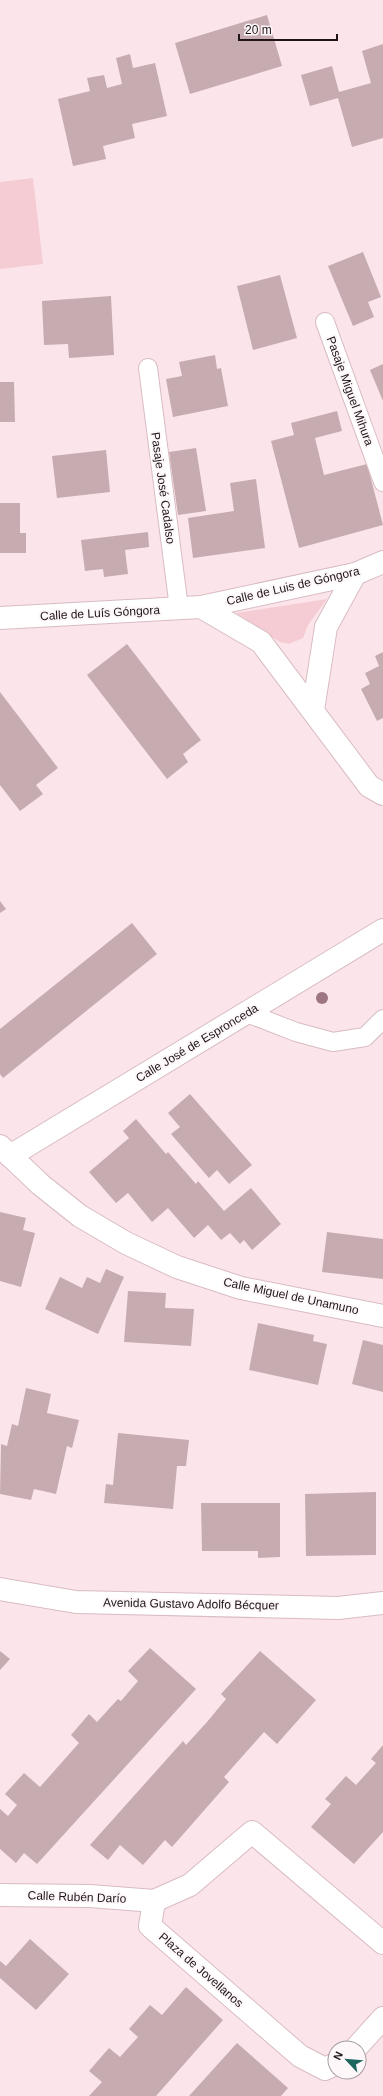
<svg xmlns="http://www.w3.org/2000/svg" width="383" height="2096" font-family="Arial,sans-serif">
<rect width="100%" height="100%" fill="#fce5ea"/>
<g fill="#f5cbd4">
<polygon points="33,178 43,264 0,269 0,182"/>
<polygon points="327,599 308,625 303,638 289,644 280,642 236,613"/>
</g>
<g fill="#c6abb1">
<polygon points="267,15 282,66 190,94 175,43"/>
<polygon points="383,44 383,138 352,147 338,98 310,106 301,75 332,66 339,92 371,83 362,51"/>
<polygon points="130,54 133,68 155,63 167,116 132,124 135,138 103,146 106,159 73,166 58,99 90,91 87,78 104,75 107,88 122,84 116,58"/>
<polygon points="363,252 381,297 368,302 374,317 353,326 328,266"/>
<polygon points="280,275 297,338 253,350 237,286"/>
<polygon points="111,296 114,355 69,358 68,344 44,345 42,301"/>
<polygon points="215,355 217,369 221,368 228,406 173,417 166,379 182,376 179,362"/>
<polygon points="383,364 383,401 370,370"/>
<polygon points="0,382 14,382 15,422 0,422"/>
<polygon points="337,411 342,431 315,438 324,475 367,464 383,525 299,548 271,441 294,435 291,423"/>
<polygon points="196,448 206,511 178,515 169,452"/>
<polygon points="106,450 110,492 57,498 52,456"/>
<polygon points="256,479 265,548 193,558 188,518 234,511 230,483"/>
<polygon points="0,503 20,503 20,533 26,533 26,553 0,553"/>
<polygon points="148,532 149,547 125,550 128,574 104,577 103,569 85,571 81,540"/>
<polygon points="127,644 201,740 183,754 188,762 167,779 87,675"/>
<polygon points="383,652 383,718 377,721 361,689 370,684 365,673 379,666 375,656"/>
<polygon points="0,692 58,768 36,785 43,794 20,811 0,785"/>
<polygon points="0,901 6,909 0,913"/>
<polygon points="132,923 157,954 3,1078 0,1074 0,1029"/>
<polygon points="190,1094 252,1165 229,1184 217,1170 209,1178 171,1134 180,1127 168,1113"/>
<polygon points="136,1119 166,1154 168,1152 196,1184 198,1181 224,1211 251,1188 281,1224 252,1250 244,1240 240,1244 230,1233 221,1240 208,1225 194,1238 168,1208 152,1222 128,1193 116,1203 89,1172 129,1138 123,1131"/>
<polygon points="0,1212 26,1218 23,1230 35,1233 21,1287 0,1281"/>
<polygon points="327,1232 383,1239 383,1279 322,1272"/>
<polygon points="106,1269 124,1277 98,1334 45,1309 60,1277 82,1288 87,1277 100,1283"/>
<polygon points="128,1291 166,1293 165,1308 194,1309 191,1346 124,1342"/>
<polygon points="258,1323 314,1335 313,1341 327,1344 318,1385 249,1370"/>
<polygon points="363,1340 383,1345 383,1392 352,1384"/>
<polygon points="26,1388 51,1394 47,1413 79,1420 72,1448 67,1446 56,1494 34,1489 31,1500 0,1494 1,1444 7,1446 12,1424 18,1426"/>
<polygon points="118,1433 189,1440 186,1466 177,1466 173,1509 104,1503 106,1484 113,1485"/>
<polygon points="376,1492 376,1555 306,1556 305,1494"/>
<polygon points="201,1503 280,1503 280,1557 258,1558 258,1551 202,1551"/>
<polygon points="150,1648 196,1689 37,1864 24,1853 16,1863 0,1849 0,1809 8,1816 17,1805 5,1794 24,1773 40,1787 79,1743 71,1735 89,1714 97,1722 118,1699 121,1701 138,1681 128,1671"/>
<polygon points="0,1651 10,1659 0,1670"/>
<polygon points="260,1651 316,1700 277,1744 264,1732 224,1777 229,1782 172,1847 165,1840 143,1865 120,1845 108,1860 90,1845 183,1741 186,1745 207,1722 226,1699 221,1694"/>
<polygon points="383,1745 383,1832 354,1864 311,1827 331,1804 325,1799 346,1776 356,1785 376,1763 371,1759"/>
<polygon points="30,1939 69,1974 36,2010 0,1978 0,1961 6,1966"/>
<polygon points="186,1987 223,2020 178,2071 156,2096 89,2096 102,2082 89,2071 109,2048 120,2057 138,2037 129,2029 150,2005 162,2015"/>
<polygon points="237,2043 288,2088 281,2096 189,2096"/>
</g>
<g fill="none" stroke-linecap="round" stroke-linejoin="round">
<g stroke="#d8bcc2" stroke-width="20">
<g id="service">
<polyline points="325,322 383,482"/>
<polyline points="148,368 179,608"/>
<polyline points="247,1013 296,1032 333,1042 365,1037 383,1019"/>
</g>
</g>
<g stroke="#d8bcc2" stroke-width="24">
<g id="minor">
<polyline points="201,607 261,642 369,786 383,794"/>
<polyline points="0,618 201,607 355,574 383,562"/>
<polyline points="313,710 326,627 355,574"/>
<polyline points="0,1146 41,1185 80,1216 126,1243 177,1267 241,1288 383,1316"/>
<polyline points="10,1156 383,930"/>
<polyline points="0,1589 76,1602 338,1608 383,1603"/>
<polyline points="0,1895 90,1896 154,1901 190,1885 252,1832 383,1943"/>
<polyline points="154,1901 150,1926 300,2056 325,2069 335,2064"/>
<polyline points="356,2048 383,2018"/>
</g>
</g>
<use href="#service" stroke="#fff" stroke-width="18"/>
<use href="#minor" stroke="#fff" stroke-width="22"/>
</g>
<circle fill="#9e7582" cx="322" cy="998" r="6"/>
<g text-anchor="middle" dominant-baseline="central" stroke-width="4" stroke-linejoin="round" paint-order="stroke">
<g font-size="12" fill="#1f1518" stroke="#fdf7f9">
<text transform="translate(350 391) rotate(70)">Pasaje Miguel Mihura</text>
<text transform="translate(163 488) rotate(82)">Pasaje José Cadalso</text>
<text transform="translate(293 586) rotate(-13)">Calle de Luis de Góngora</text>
<text transform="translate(100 613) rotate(-3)">Calle de Luís Góngora</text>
<text transform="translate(197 1043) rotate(-31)">Calle José de Espronceda</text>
<text transform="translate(291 1296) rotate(12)">Calle Miguel de Unamuno</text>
<text transform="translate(191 1604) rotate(1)">Avenida Gustavo Adolfo Bécquer</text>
<text transform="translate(77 1897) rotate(2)">Calle Rubén Darío</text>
<text transform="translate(201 1970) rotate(41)">Plaza de Jovellanos</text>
</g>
</g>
<g transform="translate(347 2060) rotate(296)"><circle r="19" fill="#fdf7f9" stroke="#a49d9f"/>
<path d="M0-3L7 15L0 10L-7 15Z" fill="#1c655c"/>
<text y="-6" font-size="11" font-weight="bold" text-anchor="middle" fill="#1f1518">N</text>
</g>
<path d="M239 34v6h98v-6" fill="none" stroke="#1f1518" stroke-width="2"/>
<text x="245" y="34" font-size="12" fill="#1f1518" stroke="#fdf7f9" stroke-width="3" paint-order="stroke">20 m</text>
</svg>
